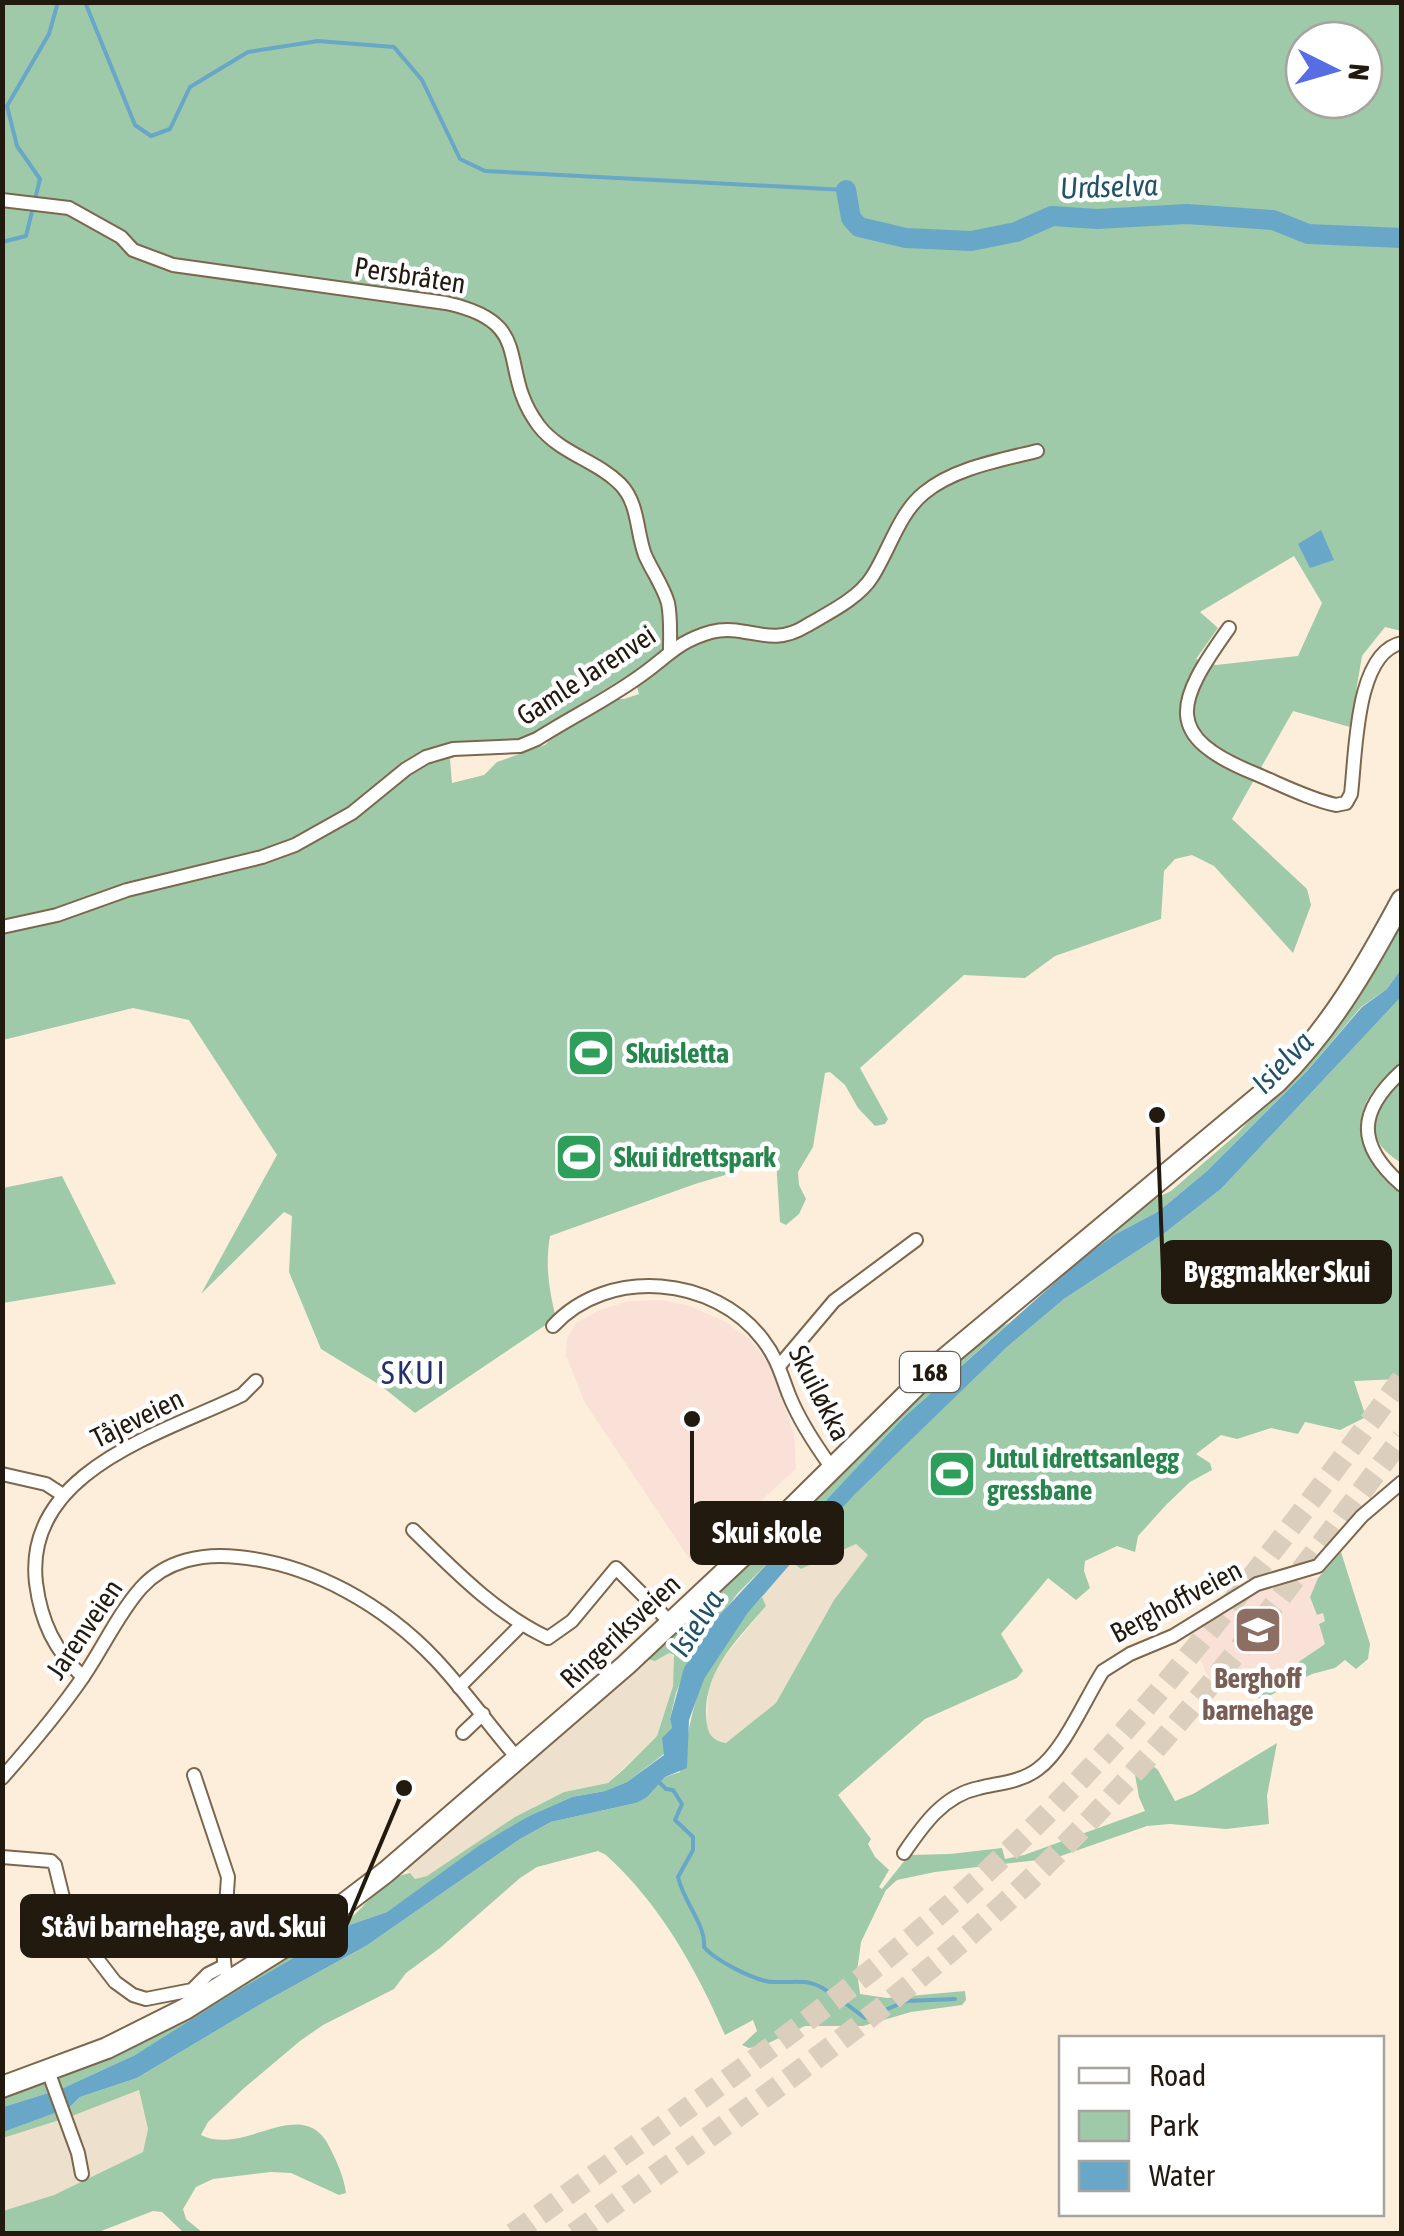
<svg xmlns="http://www.w3.org/2000/svg" width="1404" height="2236" font-family="'Asap Condensed',sans-serif">
<rect width="100%" height="100%" fill="#fdeedc"/>
<g fill="#ede1cd">
<polygon points="856,1544 868,1555 867,1559 834,1600 776,1703 726,1743 712,1738 707,1727 708,1689 715,1671 729,1651 766,1606 762,1597 792,1562 801,1569"/>
<polygon points="669,1653 675,1658 673,1686 657,1736 608,1783 564,1792 534,1807 427,1876 415,1879 404,1867 644,1658"/>
<polygon points="139,2090 148,2129 143,2152 54,2195 3,2211 2,2138 72,2116"/>
</g>
<g fill="#f9e1d8">
<polygon points="660,1300 691,1306 727,1323 751,1340 772,1369 794,1434 796,1469 692,1563 585,1403 566,1356 567,1338 576,1323 600,1310 629,1301"/>
<polygon points="1301,1577 1318,1578 1310,1597 1325,1617 1326,1621 1319,1624 1325,1644 1272,1680 1232,1687 1209,1679 1189,1635 1248,1595"/>
</g>
<g fill="#9ecaa9" fill-rule="evenodd">
<path d="M3,3H1401V631L1385,627L1362,656L1350,727L1293,711L1232,819L1307,889L1311,905L1293,953L1214,866L1192,855L1175,859L1164,871L1161,919L1055,956L1025,978L964,975L860,1068L888,1119L885,1124L875,1126L858,1108L845,1085L830,1072L825,1073L813,1147L798,1172L799,1185L806,1199L799,1214L786,1225L780,1222L776,1160L695,1184L550,1236C545,1266 549,1289 556,1318L415,1413L380,1385L321,1349L289,1272L292,1216L284,1212L201,1294L277,1155L189,1020L133,1008L3,1040ZM1304,40H1364V100H1304ZM1294,556L1322,603L1298,656L1216,665L1196,659L1218,628L1200,612ZM633,672L639,694L624,699L607,698L563,726L545,745L497,762L484,775L452,783L450,759L484,743L513,742L535,733Z"/>
<polygon points="1401,917 1401,969 1387,989 1361,1007 1307,1071 1207,1171 1159,1211 1114,1235 1078,1262 1138,1207 1171,1191 1237,1134 1261,1107"/>
<path d="M1401,997V1062C1370,1090 1348,1113 1372,1155C1380,1169 1389,1182 1401,1192V1379L1354,1381L1366,1417L1340,1430L1305,1422L1298,1434L1271,1428L1237,1439L1221,1435L1196,1454L1210,1463L1212,1470L1190,1482L1166,1505L1138,1536L1135,1552L1117,1546L1085,1561L1084,1571L1090,1588L1076,1600L1048,1578L1001,1634L1023,1671L1017,1678L925,1719L838,1795L871,1839L868,1844L875,1857L889,1870L879,1887L882,1889L909,1855L950,1854L1002,1848L1005,1859L1024,1855L1145,1811L1139,1797L1134,1769L1148,1762L1158,1770L1175,1801L1193,1794L1277,1743L1267,1796L1269,1824L1226,1829L1170,1824L1147,1826L1055,1858L935,1872L897,1880L886,1890L861,1942L857,1972L860,1994L887,1998L965,1991L966,2000L962,2005L911,2012L863,2026H805L762,2046L749,2048L742,2045L757,2031L753,2020L725,2035C696,1969 661,1905 606,1855L598,1851L537,1867L520,1878L440,1948L406,1973L394,1989L323,2025L300,2041L243,2089L208,2122L201,2135C245,2157 303,2092 330,2148C337,2162 344,2177 346,2193L339,2195L291,2173L271,2172L213,2179L196,2187L183,2209L186,2219L203,2233H184L162,2212L153,2211L96,2233H3V2211L54,2195L143,2152L148,2129L139,2090L72,2116L3,2138L2,2132L69,2108L80,2097L137,2078L266,2001L366,1946L520,1839L551,1822L636,1803L665,1777L680,1772C687,1741 691,1710 703,1680C715,1650 740,1621 762,1597L766,1606C739,1638 705,1669 706,1714C707,1731 709,1740 726,1743L776,1703L834,1600L868,1555L856,1544L801,1569L792,1562L854,1494L1007,1347L1064,1299L1166,1232L1221,1189Z"/>
<path d="M1401,1079V1163C1357,1134 1373,1112 1401,1079Z"/>
<polygon points="62,1176 116,1284 3,1303 3,1188"/>
<polygon points="1009,1323 903,1418 777,1555 775,1550 780,1537 836,1481 892,1416 993,1330"/>
<polygon points="1341,1552 1370,1644 1368,1659 1356,1669 1345,1660 1335,1668 1312,1674 1263,1699 1248,1695 1243,1687 1272,1680 1325,1644 1319,1624 1325,1621 1323,1613 1317,1615 1310,1597 1318,1578"/>
<path d="M760,1553L772,1559L738,1593L692,1652L676,1693L670,1719L672,1728L664,1754L627,1782L605,1791L572,1797L529,1816L387,1912L352,1924L135,2055L61,2089L3,2107V2093L64,2075L294,1950C315,1942 335,1932 352,1917C369,1902 385,1877 410,1873L415,1879L427,1876L515,1817L564,1792L608,1783L624,1769L657,1736L673,1686L674,1655L669,1653L655,1661L644,1658Z"/>
</g>
<g fill="#69a7c8">
<polygon points="1321,530 1334,560 1310,568 1298,544"/>
<polygon points="1401,969 1401,997 1221,1189 1166,1232 1064,1299 1007,1347 855,1494 792,1562 747,1614 704,1679 689,1720 687,1768 665,1777 647,1797 636,1803 551,1822 520,1839 366,1946 266,2001 137,2078 80,2097 69,2108 3,2132 3,2107 61,2089 135,2055 237,1991 352,1924 387,1912 480,1845 529,1816 572,1797 605,1791 627,1782 664,1755 662,1738 672,1728 670,1719 684,1668 714,1621 903,1418 1078,1262 1114,1235 1159,1211 1207,1171 1307,1071 1362,1007 1387,989"/>
</g>
<g fill="none" stroke-linecap="round" stroke-linejoin="round">
<g stroke="#69a7c8" stroke-width="4">
<polyline points="85,2 135,125 151,136 170,129 190,87 248,52 318,41 394,47 422,80 460,159 485,171 846,190"/>
<polyline points="2,242 26,236 40,179 17,146 7,106 49,34 58,2"/>
<path d="M659,1782L666,1789L673,1790L682,1804L675,1820L693,1837V1850L678,1877C684,1903 706,1925 704,1947C715,1960 756,1982 774,1982C802,1983 809,1977 833,1995"/>
<polyline points="845,2003 865,2018 907,2001 955,1999"/>
</g>
<polyline stroke="#69a7c8" stroke-width="20" points="846,190 851,218 859,227 906,238 971,241 1016,232 1052,216 1097,219 1187,214 1273,220 1308,234 1402,238"/>
<g stroke="#dccebd" stroke-width="22" stroke-dasharray="22 11" stroke-linecap="butt">
<path d="M513,2234C682,2110 859,1994 1010,1850C1159,1708 1279,1543 1402,1379"/>
<path d="M574,2234C731,2120 893,2011 1033,1877C1172,1744 1286,1591 1402,1438"/>
</g>
<g stroke="#7c674d" stroke-width="16">
<g id="street">
<path d="M2,200L69,208L121,237L133,250L173,265L446,303C539,323 495,368 539,426C561,454 596,460 620,484C639,503 636,531 645,555C652,571 663,586 668,603C671,618 670,634 670,649"/>
<path d="M1229,628C1176,702 1161,736 1256,774C1282,785 1309,799 1336,805L1346,803L1351,794C1356,754 1355,652 1402,643"/>
<path d="M2,927L57,915L127,890L262,857L295,845L352,813L406,769L426,757L453,749L520,746L537,739C573,716 613,697 647,671C671,653 680,641 711,632C747,623 769,649 806,626C828,613 858,599 872,577C889,551 899,513 924,493C954,468 1001,460 1037,451"/>
<path d="M1402,1071C1358,1111 1355,1144 1402,1185"/>
<path d="M553,1326C608,1266 715,1276 763,1340C777,1358 781,1374 789,1395C799,1420 816,1446 832,1468"/>
<polyline points="780,1365 834,1301 916,1240"/>
<polyline points="2,1474 46,1484 63,1495"/>
<path d="M413,1530C455,1571 494,1612 548,1638L572,1621L616,1568L671,1623"/>
<path d="M83,1677C55,1651 41,1622 36,1583C23,1471 163,1433 242,1395L256,1381"/>
<polyline points="459,1687 521,1625"/>
<polyline points="463,1733 483,1714"/>
<polyline points="194,1775 228,1877 223,1951 225,1970"/>
<path d="M2,1778C31,1745 59,1712 83,1677C103,1648 118,1614 141,1588C166,1560 203,1553 238,1557C313,1564 385,1606 436,1660C466,1692 490,1727 519,1760"/>
<path d="M904,1853C923,1825 944,1795 979,1788C999,1783 1021,1782 1038,1769C1064,1750 1085,1699 1103,1671L1130,1654L1173,1636L1257,1584L1318,1566L1362,1516L1402,1482"/>
<polyline points="2,1857 51,1861 55,1865 69,1922 115,1982 133,1995 146,1999 192,1990 208,1974 224,1966"/>
<polyline points="48,2071 78,2153 82,2174"/>
</g>
</g>
<g stroke="#7c674d" stroke-width="24">
<path id="primary" d="M2,2087L107,2048L185,2009L306,1933L386,1872L626,1665L773,1527L935,1367L1277,1082C1331,1028 1366,967 1402,900"/>
</g>
<use href="#street" stroke="#fff" stroke-width="12"/>
<use href="#primary" stroke="#fff" stroke-width="20"/>
</g>
<defs>
<g id="stadium-square" transform="scale(2.5)"><rect x="-9" y="-9" width="18" height="18" rx="4" fill="#2e9e5b" stroke="#fff"/><path d="M0-5a6.5 5 0 1 0 0 10a6.5 5 0 1 0 0-10ZM-3.5-1.8h7v3.6h-7Z" fill="#fff"/></g>
<g id="school-square" transform="scale(2.5)"><rect x="-9" y="-9" width="18" height="18" rx="4" fill="#8d6e63" stroke="#fff"/><path d="M0-5L7-2L0 1L-7-2ZM-4 1L0 2.5L4 1V4Q0 6-4 4Z" fill="#fff"/></g>
</defs>
<g fill-rule="evenodd">
<use href="#stadium-square" x="591" y="1053"/>
<use href="#stadium-square" x="579" y="1157"/>
<use href="#stadium-square" x="952" y="1474"/>
<use href="#school-square" x="1258" y="1630"/>
</g>
<g text-anchor="middle" dominant-baseline="central" stroke-width="9" stroke-linejoin="round" paint-order="stroke">
<rect fill="#fff" stroke="#645e57" stroke-width="2.5" x="900" y="1352" width="60" height="40" rx="8"/>
<g font-size="25" font-weight="bold" fill="#22190f">
<text x="930" y="1372">168</text>
</g>
<g font-size="28" fill="#22190f" stroke="#fff">
<text transform="translate(410 275) rotate(9)">Persbråten</text>
<text transform="translate(586 675) rotate(-33)">Gamle Jarenvei</text>
<text transform="translate(820 1393) rotate(63)">Skuiløkka</text>
<text transform="translate(137 1418) rotate(-26)">Tåjeveien</text>
<text transform="translate(1176 1601) rotate(-28)">Berghoffveien</text>
<text transform="translate(84 1629) rotate(-56)">Jarenveien</text>
<text transform="translate(620 1631) rotate(-43)">Ringeriksveien</text>
</g>
<g font-size="28" font-weight="bold" fill="#27864d" stroke="#fff" text-anchor="start">
<text x="626" y="1053">Skuisletta</text>
<text x="614" y="1157">Skui idrettspark</text>
<text x="987" y="1458">Jutul idrettsanlegg<tspan x="987" dy="32">gressbane</tspan></text>
</g>
<g font-size="28" font-weight="bold" fill="#785e54" stroke="#fff">
<text x="1258" y="1678">Berghoff<tspan x="1258" dy="32">barnehage</tspan></text>
</g>
<g font-size="30" font-style="italic" fill="#21526a" stroke="#fff">
<text transform="translate(1109 186) rotate(-2)">Urdselva</text>
<text transform="translate(1282 1062) rotate(-46)">Isielva</text>
<text transform="translate(696 1623) rotate(-57)">Isielva</text>
</g>
<g font-size="32" letter-spacing="2.5" fill="#25316a" stroke="#fff">
<text x="414" y="1372">SKUI</text>
</g>
</g>
<path fill="none" stroke="#22190f" stroke-width="4" d="M1157 1115L1163 1272M692 1419L692 1533M404 1788L346 1926"/>
<g fill="#22190f" stroke="#fff" stroke-width="4">
<circle cx="1157" cy="1115" r="10"/>
<circle cx="692" cy="1419" r="10"/>
<circle cx="404" cy="1788" r="10"/>
</g>
<g fill="#22190f" stroke="#22190f" stroke-width="4">
<rect x="1163" y="1242" width="227" height="60" rx="10"/>
<rect x="692" y="1503" width="150" height="60" rx="10"/>
<rect x="22" y="1896" width="324" height="60" rx="10"/>
</g>
<g font-size="30" text-anchor="middle" font-weight="bold" fill="#fff">
<text x="1277" y="1282">Byggmakker Skui</text>
<text x="767" y="1543">Skui skole</text>
<text x="184" y="1937">Ståvi barnehage, avd. Skui</text>
</g>
<rect width="1404" height="2236" fill="none" stroke="#22190f" stroke-width="10"/>
<rect x="1059" y="2036" width="325" height="180" fill="#ffffff" stroke="#a7a39f" stroke-width="2.5"/>
<rect x="1079" y="2068" width="50" height="15" fill="#ffffff" stroke="#a7a39f" stroke-width="2.5"/>
<text x="1149" y="2086" font-size="30" fill="#22190f">Road</text>
<rect x="1079" y="2111" width="50" height="30" fill="#9ecaa9" stroke="#a7a39f" stroke-width="2.5"/>
<text x="1149" y="2136" font-size="30" fill="#22190f">Park</text>
<rect x="1079" y="2161" width="50" height="30" fill="#69a7c8" stroke="#a7a39f" stroke-width="2.5"/>
<text x="1149" y="2186" font-size="30" fill="#22190f">Water</text>
<g transform="translate(1334 70) rotate(95)"><circle r="48" fill="#ffffff" stroke="#a7a39f" stroke-width="2.5"/>
<path d="M0-8L18 38L0 25L-18 38Z" fill="#566de3"/>
<text y="-15" font-size="28" font-weight="bold" text-anchor="middle" fill="#22190f">N</text>
</g>
</svg>
